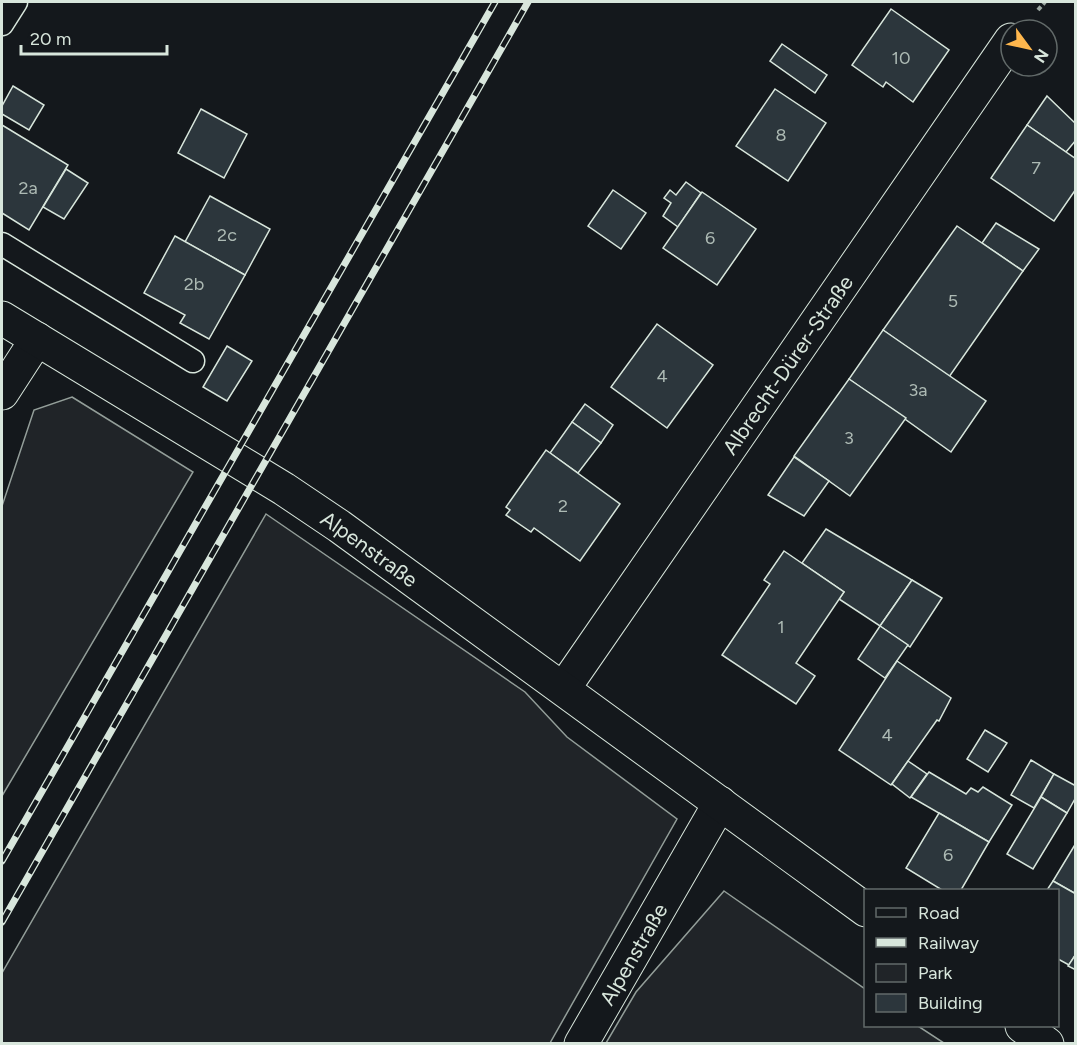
<svg xmlns="http://www.w3.org/2000/svg" width="1077" height="1045" font-family="Figtree,sans-serif">
<rect width="100%" height="100%" fill="#14181c"/>
<g fill="#202428" stroke="#939e99" stroke-width="1.5">
<polygon points="72,397 193,472 2,796 2,506 34,410"/>
<polygon points="266,514 525,692 567,737 677,819 550,1043 2,1043 2,973"/>
<polygon points="724,891 865,989 866,1026 918,1026 944,1043 606,1043 636,992"/>
</g>
<g fill="#2c363c" stroke="#d8e6dc" stroke-width="1.5">
<polygon points="891,9 949,50 913,102 886,82 883,87 852,65"/>
<polygon points="782,44 827,75 815,93 770,61"/>
<polygon points="13,86 44,105 29,130 2,114 2,106"/>
<polygon points="775,89 826,123 788,181 736,146"/>
<polygon points="1047,96 1076,124 1076,140 1066,152 1027,125"/>
<polygon points="201,109 247,134 224,178 178,153"/>
<polygon points="2,125 68,165 29,230 2,213"/>
<polygon points="1027,125 1076,159 1076,189 1054,221 991,178"/>
<polygon points="66,169 88,183 64,219 43,207"/>
<polygon points="686,182 701,193 678,227 663,216 671,203 664,198 670,190 676,195"/>
<polygon points="613,190 646,213 621,249 588,226"/>
<polygon points="702,192 756,229 717,285 663,248"/>
<polygon points="210,196 270,229 245,275 185,242"/>
<polygon points="996,223 1039,249 1023,271 982,243"/>
<polygon points="957,226 1023,271 949,377 883,330"/>
<polygon points="175,236 245,275 209,339 180,323 185,315 144,293"/>
<polygon points="657,324 713,365 667,428 611,387"/>
<polygon points="883,330 986,401 951,452 849,379"/>
<polygon points="227,346 252,361 227,401 203,387"/>
<polygon points="849,379 906,418 850,496 794,456"/>
<polygon points="585,404 613,425 601,443 572,422"/>
<polygon points="572,422 601,443 578,473 550,453"/>
<polygon points="546,450 620,504 580,561 534,528 531,532 506,515 510,510 506,507"/>
<polygon points="794,457 829,481 804,516 768,495"/>
<polygon points="826,529 912,580 880,626 839,599 844,592 802,563"/>
<polygon points="784,551 844,592 796,663 815,676 796,704 722,655 770,584 764,580"/>
<polygon points="912,580 942,598 910,647 880,626"/>
<polygon points="880,626 908,645 885,678 858,659"/>
<polygon points="897,661 951,698 939,721 937,720 891,785 839,750"/>
<polygon points="985,730 1007,743 988,772 967,759"/>
<polygon points="1031,760 1054,774 1034,808 1011,795"/>
<polygon points="908,761 927,774 910,798 892,784"/>
<polygon points="929,772 966,794 971,788 978,792 983,787 1012,805 989,842 911,797"/>
<polygon points="1054,774 1076,786 1076,797 1067,813 1041,797"/>
<polygon points="1041,797 1067,813 1033,869 1007,854"/>
<polygon points="939,813 989,842 961,890 942,890 906,868"/>
<polygon points="1076,843 1076,894 1053,881"/>
<polygon points="1053,881 1076,894 1076,954 1069,965 1058,959 1058,890 1047,890"/>
<polygon points="1076,954 1076,970 1068,966"/>
</g>
<g fill="none" stroke-linecap="round" stroke-linejoin="round">
<g stroke="#d8e6dc" stroke-width="25">
<g id="service">
<polyline points="2,24 16,2"/>
<polyline points="2,244 193,361"/>
</g>
</g>
<g stroke="#d8e6dc" stroke-width="35">
<g id="minor">
<polyline points="2,393 37,339"/>
<path id="s1" d="M564,688L1011,40"/>
<path id="s2" d="M581,1044L720,803"/>
</g>
</g>
<g stroke="#d8e6dc" stroke-width="35">
<g id="tertiary">
<path id="s3" d="M2,318L284,489L339,526L866,910"/>
<polyline points="1022,1026 1047,1044"/>
</g>
</g>
<polyline stroke="#9da8a2" stroke-width="4" stroke-dasharray="4.5 3" stroke-linecap="butt" points="1038,10 1045,2"/>
<use href="#service" stroke="#14181c" stroke-width="22"/>
<use href="#minor" stroke="#14181c" stroke-width="33"/>
<use href="#tertiary" stroke="#14181c" stroke-width="33"/>
<g stroke="#d8e6dc" stroke-width="7">
<g id="rail">
<polyline points="2,861 495,2"/>
<polyline points="2,922 528,2"/>
</g>
</g>
<use href="#rail" stroke="#14181c" stroke-width="4.5" stroke-dasharray="14" stroke-linecap="butt"/>
</g>
<g text-anchor="middle" dominant-baseline="central" stroke-width="4.5" stroke-linejoin="round" paint-order="stroke">
<g font-size="18" fill="#adbab4">
<text x="901" y="58">10</text>
<text x="781" y="135">8</text>
<text x="1036" y="168">7</text>
<text x="28" y="188">2a</text>
<text x="227" y="235">2c</text>
<text x="710" y="238">6</text>
<text x="194" y="284">2b</text>
<text x="953" y="301">5</text>
<text x="662" y="376">4</text>
<text x="918" y="390">3a</text>
<text x="849" y="438">3</text>
<text x="563" y="506">2</text>
<text x="781" y="627">1</text>
<text x="887" y="735">4</text>
<text x="948" y="855">6</text>
</g>
<g font-size="21" fill="#d8e6dc" stroke="#14181c">
<text stroke="none"><textPath href="#s1" startOffset="393">Albrecht-Dürer-Straße</textPath></text>
<text stroke="none"><textPath href="#s3" startOffset="434">Alpenstraße</textPath></text>
<text stroke="none"><textPath href="#s2" startOffset="104">Alpenstraße</textPath></text>
</g>
</g>
<rect width="1077" height="1045" fill="none" stroke="#d8e6dc" stroke-width="6"/>
<rect x="864" y="889" width="195" height="138" fill="#14181c" stroke="#626a69" stroke-width="1.5"/>
<rect x="876" y="908" width="30" height="9" fill="#14181c" stroke="#626a69" stroke-width="1.5"/>
<text x="918" y="919" font-size="18" fill="#d8e6dc">Road</text>
<rect x="876" y="938" width="30" height="9" fill="#d8e6dc" stroke="#626a69" stroke-width="1.5"/>
<text x="918" y="949" font-size="18" fill="#d8e6dc">Railway</text>
<rect x="876" y="964" width="30" height="18" fill="#202428" stroke="#626a69" stroke-width="1.5"/>
<text x="918" y="979" font-size="18" fill="#d8e6dc">Park</text>
<rect x="876" y="994" width="30" height="18" fill="#2c363c" stroke="#626a69" stroke-width="1.5"/>
<text x="918" y="1009" font-size="18" fill="#d8e6dc">Building</text>
<g transform="translate(1029 48) rotate(123)"><circle r="28" fill="#14181c" stroke="#626a69" stroke-width="1.5"/>
<path d="M0-4.5L10 22L0 15L-10 22Z" fill="#ffb74d"/>
<text y="-9" font-size="16" font-weight="bold" text-anchor="middle" fill="#d8e6dc">N</text>
</g>
<path d="M21 45v9h146v-9" fill="none" stroke="#d8e6dc" stroke-width="3"/>
<text x="30" y="45" font-size="18" fill="#d8e6dc" stroke="#14181c" stroke-width="4.5" paint-order="stroke">20 m</text>
</svg>
